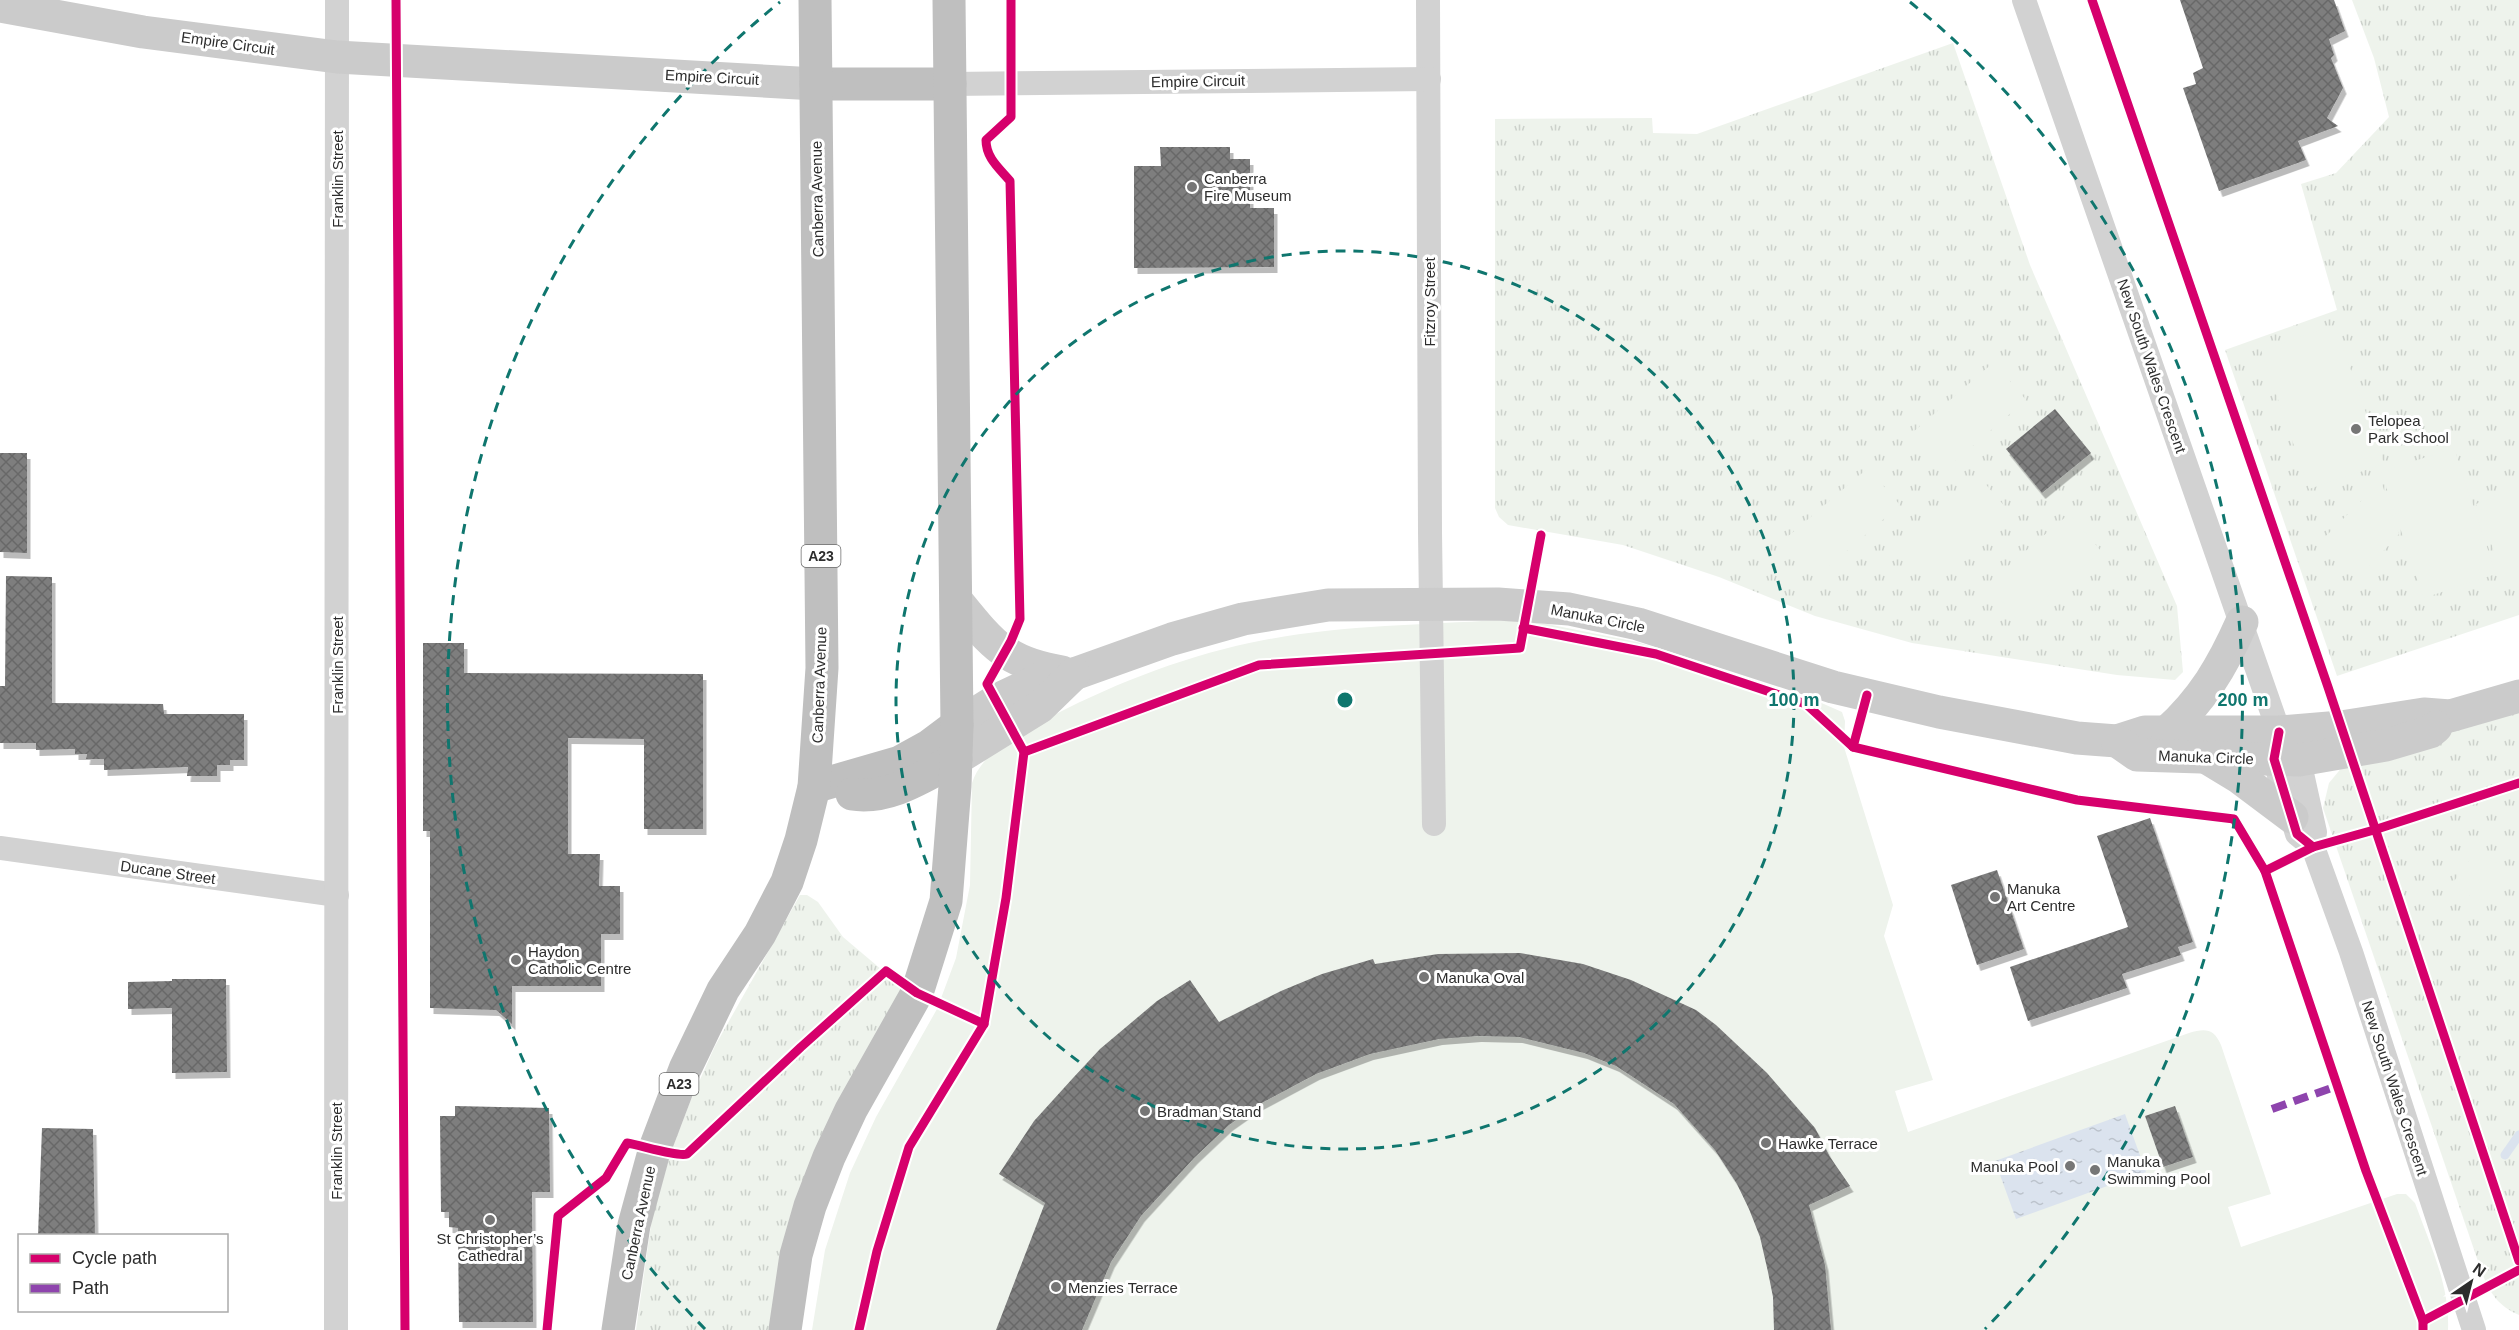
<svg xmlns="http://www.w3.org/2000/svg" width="2519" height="1330" font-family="Helvetica,sans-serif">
<defs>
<pattern id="grass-tufts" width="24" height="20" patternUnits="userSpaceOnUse" patternTransform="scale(1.5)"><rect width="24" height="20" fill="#eef3ec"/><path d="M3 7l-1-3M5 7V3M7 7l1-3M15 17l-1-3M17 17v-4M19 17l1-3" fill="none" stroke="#ccd1cb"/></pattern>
<pattern id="water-ripples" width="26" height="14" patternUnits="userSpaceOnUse" patternTransform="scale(1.5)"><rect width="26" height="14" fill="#dbe3ee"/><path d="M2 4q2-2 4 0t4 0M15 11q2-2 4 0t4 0" fill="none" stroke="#bcc3cc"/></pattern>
<pattern id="building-cross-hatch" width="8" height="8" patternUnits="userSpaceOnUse" patternTransform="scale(1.5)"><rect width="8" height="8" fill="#7e7e7e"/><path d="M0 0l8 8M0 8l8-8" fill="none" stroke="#686868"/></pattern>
<filter id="shadow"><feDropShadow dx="3.5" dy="6" stdDeviation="0" flood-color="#0004"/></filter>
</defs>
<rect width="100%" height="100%" fill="#fff"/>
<g fill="url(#grass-tufts)">
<polygon points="2352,0 2519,0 2519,615 2337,676 2225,350 2337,310 2301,184 2336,173 2389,117 2374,58"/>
<polygon points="1953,43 2030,265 2177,606 2183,672 2175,680 2117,675 1912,643 1815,616 1719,577 1623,545 1508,525 1499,517 1495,508 1495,119 1652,118 1653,133 1697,134"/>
<path d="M2519,710V1315C2498,1306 2490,1293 2482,1273L2323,808L2329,783L2343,766Z"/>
<polygon points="800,895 807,895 818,902 843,937 882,970 690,1148 683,1151 672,1149 690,1102 715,1046"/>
<polygon points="886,974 902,988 772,1330 636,1330 652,1218 669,1159 683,1160 693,1154"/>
</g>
<g fill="#eef3ec">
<polygon points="2335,325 2384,464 2309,489 2261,350"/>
<polygon points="1994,362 2026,400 1945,470 1912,433"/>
<polygon points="2454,448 2496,574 2424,598 2381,472"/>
<polygon points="1868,468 1900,505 1818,576 1786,538"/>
<polygon points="1982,480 2014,517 1932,587 1900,549"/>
<polygon points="2381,481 2399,534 2357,580 2319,543"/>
<polygon points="2519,487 2519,566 2502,572 2476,504"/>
<polygon points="2069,514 2101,551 2019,621 1987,584"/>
<path d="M1500,620L1547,624L1637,642L1817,701L1842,712L1845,721L1844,747L1893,905L1884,936L1933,1080L1895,1091L1908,1132L2189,1033C2206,1028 2214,1029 2221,1045L2271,1194L2228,1207L2241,1247L2397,1194H2406L2415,1203C2430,1245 2450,1285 2448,1330H812L825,1250L850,1173L876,1117L937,1009L956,958L970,885L972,783C982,751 1025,729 1054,715C1120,681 1191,654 1264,640C1342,625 1422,625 1500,620Z"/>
<polygon points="2477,849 2510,872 2486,907 2452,884"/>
</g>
<polygon fill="url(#water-ripples)" points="2125,1114 2146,1172 2016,1219 1995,1161"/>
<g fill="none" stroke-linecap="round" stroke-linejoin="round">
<polyline stroke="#dbe3ee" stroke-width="9" points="2505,1155 2519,1135"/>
</g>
<g fill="url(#building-cross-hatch)" filter="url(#shadow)">
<polygon points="2180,0 2334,0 2345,31 2329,39 2334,55 2331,58 2343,88 2327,118 2338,126 2298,141 2306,160 2219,191 2183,88 2196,84 2193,73 2203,68"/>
<polygon points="1160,147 1230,147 1230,159 1250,159 1250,208 1274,208 1274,267 1134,268 1134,166 1161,166"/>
<polygon points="2055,409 2091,453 2042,493 2006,449"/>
<polygon points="0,453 27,453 27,553 0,552"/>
<polygon points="6,576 52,577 52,703 163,704 164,714 244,714 244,760 230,760 230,765 217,765 217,776 187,776 188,767 104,770 104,759 86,759 87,754 75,754 75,749 36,750 36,743 0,743 0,686 5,686"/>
<polygon points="423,643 464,643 464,673 703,674 703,829 644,829 644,739 568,738 568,854 600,854 599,886 620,886 620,934 601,934 601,986 512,986 512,1024 496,1010 430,1008 430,831 423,831"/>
<polygon points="2150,818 2193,942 2178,947 2181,955 2122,974 2127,988 2028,1021 2010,967 2128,927 2097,836"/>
<polygon points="1997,870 2024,949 1977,965 1951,885"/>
<polygon points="1520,953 1583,964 1631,980 1696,1010 1716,1025 1767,1073 1815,1128 1830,1157 1850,1186 1809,1205 1825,1265 1831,1330 1774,1330 1773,1297 1768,1272 1760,1237 1749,1209 1737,1184 1715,1150 1674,1104 1616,1066 1584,1053 1519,1037 1478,1036 1439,1039 1370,1054 1316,1074 1256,1106 1229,1125 1194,1158 1141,1216 1111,1262 1082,1330 996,1330 1045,1203 999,1174 1034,1121 1073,1078 1100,1049 1157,1001 1190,980 1219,1022 1281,991 1322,974 1373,959 1375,964 1438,954"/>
<polygon points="172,979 226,979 227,1072 172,1073 172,1008 128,1009 128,982 172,981"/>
<polygon points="455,1106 549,1108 550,1192 532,1192 533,1322 459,1322 458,1228 449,1227 449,1212 441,1212 440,1116 455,1116"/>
<polygon points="2175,1106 2193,1157 2163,1167 2145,1116"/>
<polygon points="42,1128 93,1129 95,1236 38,1236"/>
</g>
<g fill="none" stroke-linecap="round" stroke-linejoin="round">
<g stroke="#d2d2d2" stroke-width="24">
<polyline points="1428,0 1430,532 1434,824"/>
<polyline points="2024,0 2279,732 2299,760 2315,832 2313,847 2351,952 2474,1330"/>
<polyline points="950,84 1429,79"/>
<polyline points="2277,746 2274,759 2297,834 2313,847"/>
<polyline points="0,848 337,895"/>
<polyline points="336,1330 337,0"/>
</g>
<g stroke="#cbcbcb" stroke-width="33">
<polyline points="0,6 143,32 337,57 816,84"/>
<path d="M956,600C991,643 1005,663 1062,672"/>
<polyline points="957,725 997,700 1045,677 1074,674 1172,639 1243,619 1328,605 1498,604 1569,609 1638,624 1833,687 1939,712 2077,738 2117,741 2145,732 2279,732 2341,727 2424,714 2450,716 2519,696"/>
<path d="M2167,732C2203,699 2222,667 2242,622"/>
<polyline points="2117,741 2137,755 2299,760 2386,745 2430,732 2436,727"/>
<polyline points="2207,758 2240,778 2292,817"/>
<polyline points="956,759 1040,707 1074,674"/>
</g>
<g stroke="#bfbfbf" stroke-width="33">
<polyline points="816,84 950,84"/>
<polyline points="814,787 900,762 929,746 957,725"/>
<path d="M852,794C889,800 924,776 956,759"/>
<polyline points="618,1330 634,1225 655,1148 685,1069 723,990 760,934 787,882 801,840 814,787 822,668 815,0"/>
<polyline points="785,1330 796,1255 810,1206 829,1157 851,1110 917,993 946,901 955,786 957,725 949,0"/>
</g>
<polyline stroke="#8e44ad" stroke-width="8" stroke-dasharray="15 8" stroke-linecap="butt" points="2272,1109 2337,1086"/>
<g stroke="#fff" stroke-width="13">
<g id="cycleway">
<polyline points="396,0 405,1330"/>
<polyline points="2092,0 2328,687 2519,1261"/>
<polyline points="1523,628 1656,654 1806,704 1853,747"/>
<polyline points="1867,695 1853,747 2077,800 2234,819 2265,871 2313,847 2374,830 2519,783"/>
<polyline points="2279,732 2274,759 2297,834 2313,847"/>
<polyline points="1024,752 1259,665 1520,648 1541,535"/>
<polyline points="2265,871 2366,1171 2423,1321 2423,1330"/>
<polyline points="2423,1321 2519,1270"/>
<path d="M547,1330L558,1216L606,1178L627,1143C640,1145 678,1157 687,1154L801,1047L886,971L917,993L984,1024"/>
<path d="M859,1330L877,1251L909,1147L984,1024L1006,898L1024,752L987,684L1011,641L1020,619L1010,181C999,168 986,158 986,140L1011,117V0"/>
</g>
</g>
<use href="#cycleway" stroke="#d6006c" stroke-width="9"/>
</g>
<g fill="none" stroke="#0f766e" stroke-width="3" stroke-dasharray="10 8">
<circle cx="1345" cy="700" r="449"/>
<path d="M705 1329A898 898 0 0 1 780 2M1910 2A898 898 0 0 1 1985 1329"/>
</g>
<g fill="#767676" stroke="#fff" stroke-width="2">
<circle cx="1192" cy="187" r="6"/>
<circle cx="2356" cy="429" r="6"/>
<circle cx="1995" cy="897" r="6"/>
<circle cx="516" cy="960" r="6"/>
<circle cx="1424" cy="977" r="6"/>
<circle cx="1145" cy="1111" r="6"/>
<circle cx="1766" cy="1143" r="6"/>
<circle cx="2070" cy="1166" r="6"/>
<circle cx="2095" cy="1170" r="6"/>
<circle cx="490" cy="1220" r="6"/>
<circle cx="1056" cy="1287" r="6"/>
</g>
<g text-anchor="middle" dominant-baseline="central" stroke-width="6" stroke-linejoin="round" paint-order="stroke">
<g fill="#fff" stroke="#6c6c6c" stroke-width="1.5">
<rect x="801.5" y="545" width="39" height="22" rx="4.5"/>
<rect x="659.5" y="1073" width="39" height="22" rx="4.5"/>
</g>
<g font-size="14" font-weight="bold" fill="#2d2d2d">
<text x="821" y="556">A23</text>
<text x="679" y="1084">A23</text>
</g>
<g font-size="15" fill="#2d2d2d" stroke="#fff">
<text transform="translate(228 43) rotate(8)">Empire Circuit</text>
<text transform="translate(712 77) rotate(3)">Empire Circuit</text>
<text transform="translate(1198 81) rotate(-1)">Empire Circuit</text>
<text transform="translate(337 179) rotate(-90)">Franklin Street</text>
<text transform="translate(817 199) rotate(-91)">Canberra Avenue</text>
<text transform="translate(1429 302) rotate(-90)">Fitzroy Street</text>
<text transform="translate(2152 366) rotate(71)">New South Wales Crescent</text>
<text transform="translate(1598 618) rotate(11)">Manuka Circle</text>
<text transform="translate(337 665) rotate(-90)">Franklin Street</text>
<text transform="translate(819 685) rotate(-88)">Canberra Avenue</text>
<text transform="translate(2206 757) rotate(2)">Manuka Circle</text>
<text transform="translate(168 872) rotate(8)">Ducane Street</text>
<text transform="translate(2395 1088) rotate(72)">New South Wales Crescent</text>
<text transform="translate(336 1151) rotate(-90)">Franklin Street</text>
<text transform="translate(638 1223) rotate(-78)">Canberra Avenue</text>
</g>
<g font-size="15" fill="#2d2d2d" stroke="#fff" text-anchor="start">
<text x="1204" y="178">Canberra<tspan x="1204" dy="17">Fire Museum</tspan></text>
<text x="2368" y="420">Telopea<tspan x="2368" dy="17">Park School</tspan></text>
<text x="2007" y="888">Manuka<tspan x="2007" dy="17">Art Centre</tspan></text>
<text x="528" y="951">Haydon<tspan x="528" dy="17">Catholic Centre</tspan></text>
<text x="1436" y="977">Manuka Oval</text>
<text x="1157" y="1111">Bradman Stand</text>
<text x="1778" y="1143">Hawke Terrace</text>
<text x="2107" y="1161">Manuka<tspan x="2107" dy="17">Swimming Pool</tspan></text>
<text x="2058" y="1166" text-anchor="end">Manuka Pool</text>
<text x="490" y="1238" text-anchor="middle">St Christopher’s<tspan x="490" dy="17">Cathedral</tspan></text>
<text x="1068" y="1287">Menzies Terrace</text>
</g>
</g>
<circle cx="1345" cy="700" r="9" fill="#0f766e" stroke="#fff" stroke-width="3"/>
<g font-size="18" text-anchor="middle" font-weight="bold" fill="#0f766e" stroke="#fff" stroke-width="6" stroke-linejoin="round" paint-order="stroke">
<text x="1794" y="706">100 m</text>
<text x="2243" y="706">200 m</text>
</g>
<rect x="18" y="1234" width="210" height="78" fill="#ffffff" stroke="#ababab" stroke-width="1.5"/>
<rect x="30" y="1254" width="30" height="9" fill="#d6006c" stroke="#ababab" stroke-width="1.5"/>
<text x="72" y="1264" font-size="18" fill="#2d2d2d">Cycle path</text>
<rect x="30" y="1284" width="30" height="9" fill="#8e44ad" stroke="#ababab" stroke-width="1.5"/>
<text x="72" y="1294" font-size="18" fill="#2d2d2d">Path</text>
<g transform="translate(2471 1282) rotate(35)" stroke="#ffffff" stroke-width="4.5" paint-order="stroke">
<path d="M0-4.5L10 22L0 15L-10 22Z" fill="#2d2d2d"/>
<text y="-9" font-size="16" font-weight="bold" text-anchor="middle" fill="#2d2d2d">N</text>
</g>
</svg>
